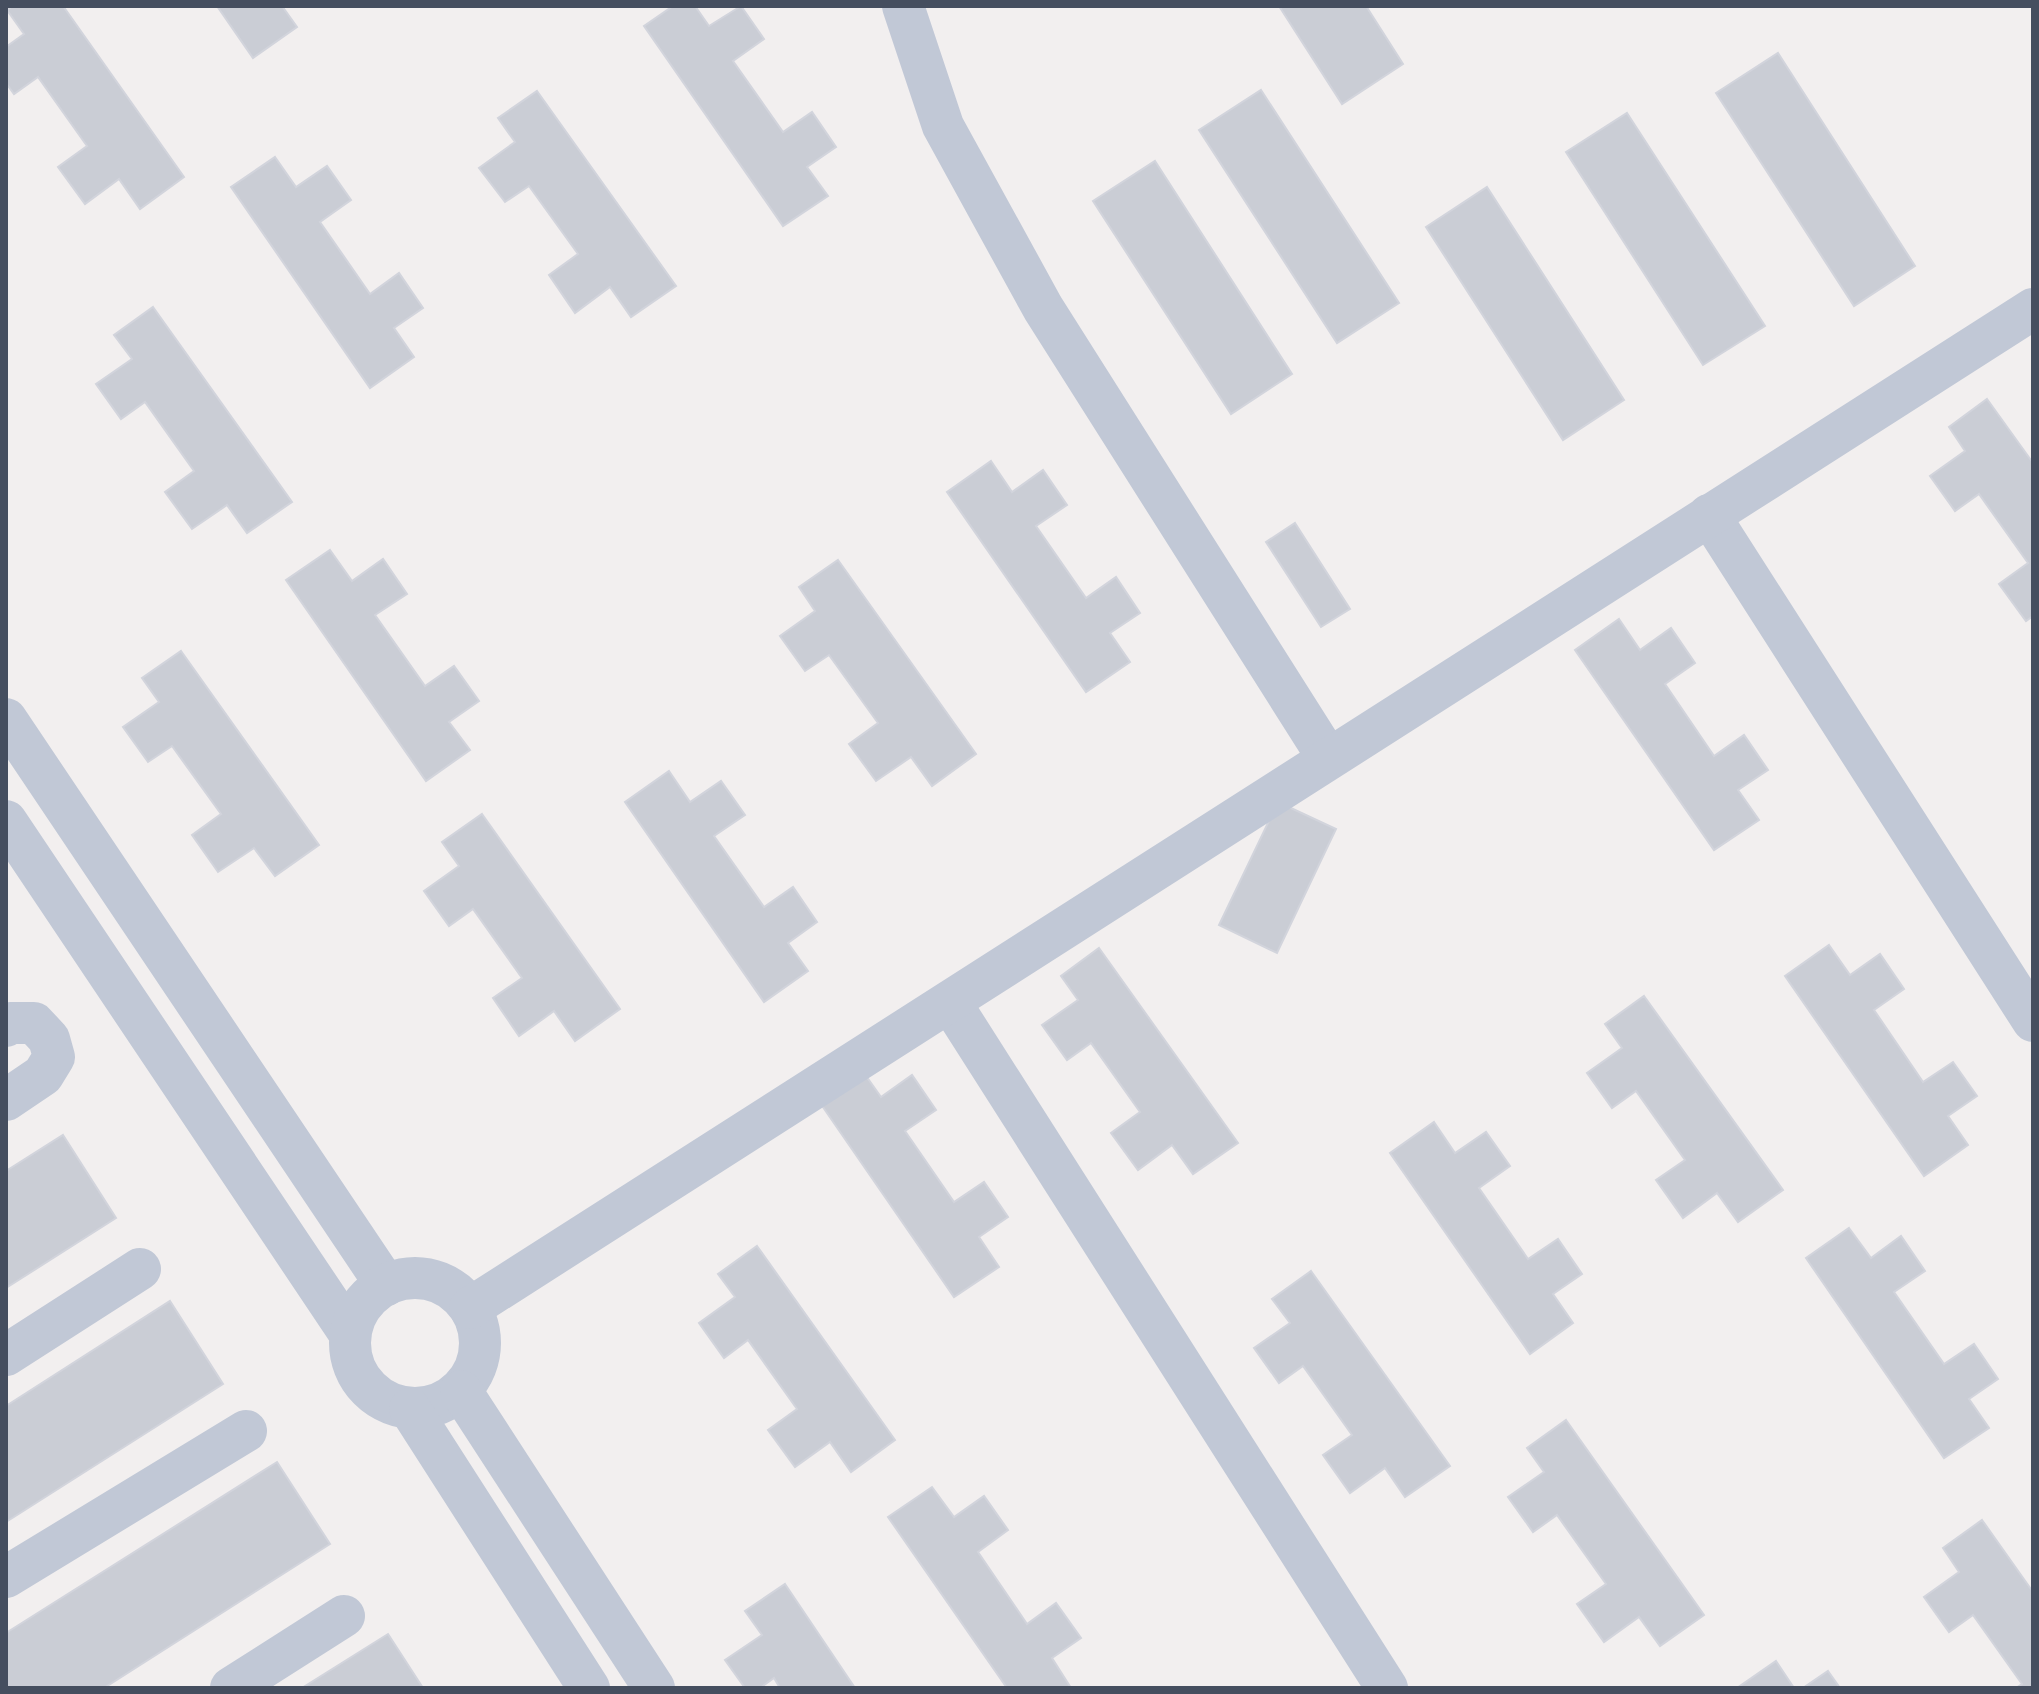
<svg xmlns="http://www.w3.org/2000/svg" width="2039" height="1694" font-family="'Fira Sans Condensed',sans-serif">
<rect width="100%" height="100%" fill="#f2efef"/>
<g fill="#cacdd5" stroke="#d2d4dc" stroke-width="2">
<polygon points="13,6 63,6 184,177 140,209 119,179 85,204 58,167 87,146 38,77 14,94 6,83 6,47 24,34 7,10"/>
<polygon points="217,6 282,6 297,27 253,58"/>
<polygon points="673,6 695,6 709,26 741,6 764,39 733,61 783,132 812,112 836,147 807,167 828,196 783,226 644,26"/>
<polygon points="1279,6 1366,6 1403,64 1342,104"/>
<polygon points="1778,53 1915,266 1854,306 1716,93"/>
<polygon points="1261,90 1399,303 1337,343 1199,130"/>
<polygon points="537,91 676,286 631,317 610,287 575,313 549,275 578,254 529,186 505,202 479,168 515,142 498,118"/>
<polygon points="1627,113 1765,326 1703,365 1566,152"/>
<polygon points="275,157 296,187 327,166 351,200 320,222 370,294 399,273 423,308 394,328 414,357 370,388 231,187"/>
<polygon points="1155,161 1292,374 1231,414 1093,201"/>
<polygon points="1487,187 1624,400 1563,440 1426,227"/>
<polygon points="153,307 292,502 247,533 227,505 192,529 165,492 194,471 145,402 121,419 96,384 132,359 114,335"/>
<polygon points="1987,399 2033,463 2033,616 2026,621 1999,584 2028,563 1979,494 1955,511 1930,476 1965,451 1949,427"/>
<polygon points="991,461 1012,492 1043,470 1067,505 1036,526 1086,598 1116,577 1140,613 1110,633 1130,662 1086,692 947,492"/>
<polygon points="1295,523 1350,609 1321,627 1266,542"/>
<polygon points="330,550 352,581 383,559 407,594 375,615 425,686 454,666 479,701 449,722 470,750 426,781 286,580"/>
<polygon points="838,560 976,754 932,786 911,757 876,781 849,744 878,723 829,655 805,671 780,636 815,611 799,587"/>
<polygon points="1619,619 1640,650 1671,628 1695,663 1665,684 1714,756 1744,735 1768,770 1738,790 1759,820 1714,850 1575,650"/>
<polygon points="181,651 319,845 275,876 254,848 218,872 192,835 221,814 172,746 148,762 123,727 159,702 142,678"/>
<polygon points="669,771 690,802 721,781 745,815 714,836 764,907 793,887 817,922 788,943 808,971 764,1002 625,802"/>
<polygon points="1278,802 1336,829 1277,953 1219,925"/>
<polygon points="482,814 620,1009 575,1041 554,1011 519,1036 493,998 522,978 473,909 449,926 424,891 459,866 442,842"/>
<polygon points="1829,945 1850,975 1880,954 1904,989 1874,1010 1923,1082 1953,1062 1977,1096 1948,1116 1968,1145 1924,1176 1785,976"/>
<polygon points="1099,948 1238,1143 1193,1174 1172,1145 1138,1170 1111,1133 1140,1112 1091,1043 1067,1060 1042,1025 1078,1000 1061,976"/>
<polygon points="1644,996 1783,1190 1738,1222 1717,1193 1683,1218 1656,1180 1685,1160 1636,1091 1612,1108 1587,1073 1622,1048 1605,1024"/>
<polygon points="859,1066 881,1097 912,1075 936,1110 905,1131 954,1202 984,1182 1008,1217 979,1237 999,1267 954,1297 816,1097"/>
<polygon points="1434,1122 1455,1153 1486,1132 1510,1166 1479,1188 1528,1259 1558,1239 1582,1274 1553,1294 1573,1323 1530,1354 1390,1153"/>
<polygon points="63,1135 116,1218 6,1288 6,1171"/>
<polygon points="1849,1228 1871,1258 1901,1236 1925,1271 1894,1292 1944,1364 1974,1344 1998,1379 1969,1399 1989,1428 1944,1458 1806,1258"/>
<polygon points="757,1246 895,1440 851,1472 830,1442 795,1467 768,1430 797,1409 748,1340 724,1358 699,1323 735,1297 718,1274"/>
<polygon points="1311,1271 1450,1466 1405,1497 1385,1468 1350,1493 1323,1455 1352,1435 1303,1366 1279,1383 1254,1348 1290,1323 1272,1299"/>
<polygon points="170,1301 223,1384 6,1522 6,1406"/>
<polygon points="1566,1420 1704,1615 1660,1646 1639,1617 1604,1642 1577,1604 1606,1584 1557,1515 1533,1532 1508,1497 1544,1472 1527,1448"/>
<polygon points="277,1462 330,1544 104,1688 6,1688 6,1633"/>
<polygon points="932,1487 954,1517 984,1496 1008,1530 978,1552 1027,1624 1056,1603 1081,1638 1052,1658 1071,1688 1007,1688 888,1517"/>
<polygon points="1982,1520 2033,1592 2033,1688 2016,1688 2022,1684 1973,1615 1949,1632 1924,1597 1959,1572 1943,1548"/>
<polygon points="785,1584 855,1688 780,1688 774,1678 760,1688 745,1688 725,1660 762,1635 745,1611"/>
<polygon points="388,1634 423,1688 302,1688"/>
<polygon points="1776,1661 1794,1688 1737,1688"/>
<polygon points="1828,1671 1840,1688 1803,1688"/>
</g>
<g fill="none" stroke-linecap="round" stroke-linejoin="round">
<g stroke="#c1c8d6" stroke-width="42">
<polyline points="903,6 943,126 1043,308 1328,758"/>
<polyline points="1709,515 2033,1021"/>
<polyline points="6,719 386,1285"/>
<polyline points="6,821 350,1334"/>
<polyline points="950,1002 1387,1688"/>
<polyline points="6,1026 10,1023 34,1023 49,1039 54,1057 43,1075 6,1100"/>
<circle cx="415" cy="1343" r="65"/>
<polyline points="470,1308 2033,309"/>
<polyline points="6,1355 140,1269"/>
<polyline points="461,1391 654,1688"/>
<polyline points="410,1409 589,1688"/>
<polyline points="6,1577 246,1431"/>
<polyline points="231,1688 344,1616"/>
</g>
</g>
<rect width="2039" height="1694" fill="none" stroke="#454e5f" stroke-width="16"/>
</svg>
